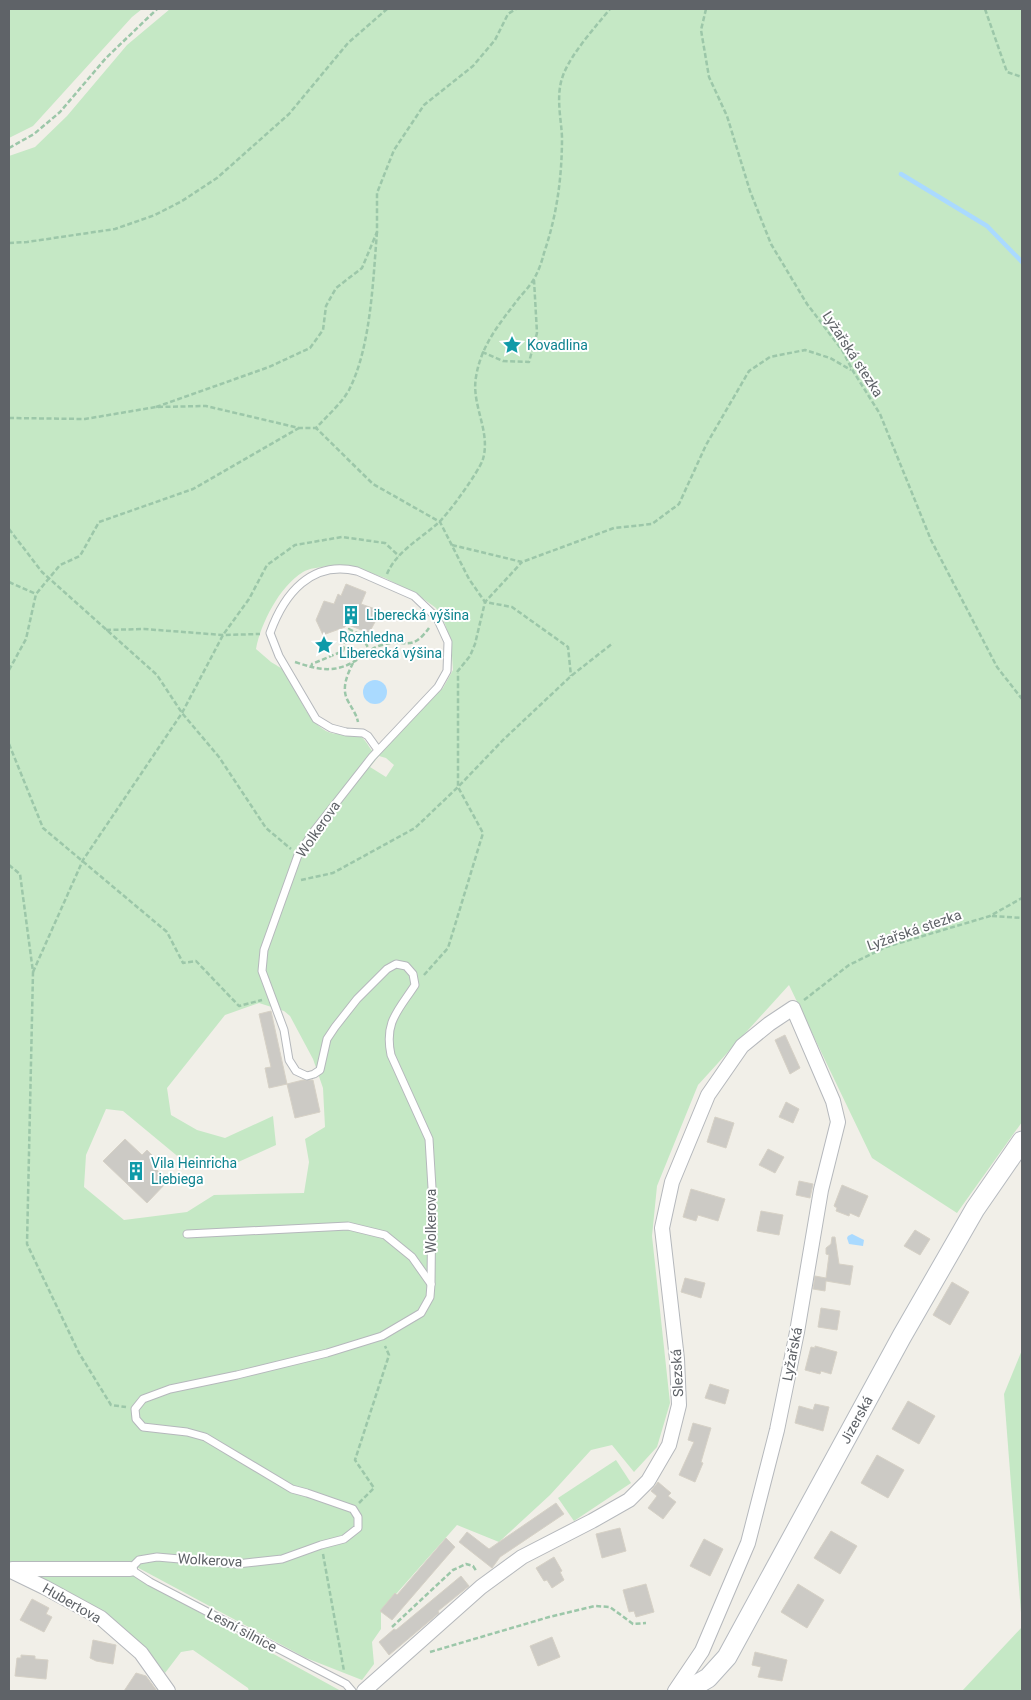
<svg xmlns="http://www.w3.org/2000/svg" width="1031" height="1700" font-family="Roboto,sans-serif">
<rect width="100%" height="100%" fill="#f1efe8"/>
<g fill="#c5e8c5" fill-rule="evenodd">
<polygon points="9,9 142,9 132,17 33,126 9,138"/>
<path d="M170,9H1022V1122L957,1213L872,1158L789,985L698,1085L657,1186L652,1236L670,1403L657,1447L634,1472L612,1445L591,1450L550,1495L499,1542L457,1525L381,1611V1629L372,1642L374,1664L362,1680L306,1658L133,1565L9,1564V156L35,147L67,116L127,45ZM326,566H350L385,578L418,595L436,608L445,624L451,642L453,670L443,688L413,717L378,756C370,752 368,741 360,736C351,731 337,737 326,731C303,717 299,691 284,671C281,667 275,665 271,662C266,658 261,653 256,649C261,623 279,587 303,572C309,568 319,568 326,566ZM379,756L386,758L394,765L386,777L370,767ZM259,1003L284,1011L290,1016L313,1059L323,1088L325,1127L305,1139L309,1162L304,1193L214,1195L187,1212L124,1220L84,1187L86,1155L106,1109L123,1111L193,1169L236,1163L276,1145L273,1116L225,1138L197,1130L171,1115L167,1088L225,1015Z"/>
<polygon points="1022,1350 1022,1626 1004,1394"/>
<polygon points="616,1460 631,1483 574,1521 558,1498"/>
<polygon points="29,1574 129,1574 150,1582 217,1623 341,1691 249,1691 248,1688 193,1650 181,1652 165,1673 146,1649"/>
<polygon points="1022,1627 1022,1691 962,1691"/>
</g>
<g fill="#aadaff">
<circle cx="375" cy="692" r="12"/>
<polygon points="852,1234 864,1240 863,1246 849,1244 847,1238 848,1236"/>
</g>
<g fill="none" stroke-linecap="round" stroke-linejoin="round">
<polyline stroke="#aadaff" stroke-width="4.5" points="901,174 987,226 1022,262"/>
</g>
<g fill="#cccac5" stroke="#d6d1c6">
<polygon points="346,584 366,592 361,604 381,611 369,633 346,624 345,627 323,635 316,620 324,601 334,604 338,594 341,596"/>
<polygon points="271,1011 287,1084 269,1088 265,1068 271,1067 259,1014"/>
<polygon points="785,1035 800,1068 790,1074 775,1040"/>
<polygon points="303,1080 313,1080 320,1112 295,1118 287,1084"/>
<polygon points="786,1102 799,1109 793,1123 779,1117"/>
<polygon points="715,1117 734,1123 726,1148 707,1142"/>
<polygon points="125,1139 142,1155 147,1150 156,1159 151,1164 168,1181 147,1203 103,1161"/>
<polygon points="768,1149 784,1157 775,1173 759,1165"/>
<polygon points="799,1181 813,1184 810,1198 796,1195"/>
<polygon points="842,1185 868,1196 859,1217 850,1213 849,1216 836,1211 837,1208 834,1206"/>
<polygon points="691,1189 725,1199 718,1221 698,1215 696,1221 683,1217"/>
<polygon points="761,1211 783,1215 779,1235 757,1231"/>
<polygon points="915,1230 930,1239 920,1255 904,1246"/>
<polygon points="832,1237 835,1237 839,1264 853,1266 850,1285 826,1281 825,1291 813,1289 815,1276 826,1278 829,1255 826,1254 826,1248 831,1244"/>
<polygon points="685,1278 705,1283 701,1298 681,1292"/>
<polygon points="952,1282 969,1292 950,1325 933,1315"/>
<polygon points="821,1308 840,1311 837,1330 818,1327"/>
<polygon points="815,1346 837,1352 831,1374 821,1371 820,1374 805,1370 811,1347 815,1348"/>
<polygon points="710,1384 729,1390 725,1404 705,1398"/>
<polygon points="908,1401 935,1416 919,1444 892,1429"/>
<polygon points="815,1404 829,1407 823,1431 795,1423 799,1406 813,1410"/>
<polygon points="693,1423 711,1428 701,1462 703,1463 695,1482 679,1475 694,1442 688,1440"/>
<polygon points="877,1455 904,1470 888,1498 861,1483"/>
<polygon points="658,1482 671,1493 668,1496 676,1502 663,1519 648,1508 657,1496 651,1491"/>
<polygon points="556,1503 564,1514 500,1557 492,1568 459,1542 467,1532 489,1549"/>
<polygon points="620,1528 626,1551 602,1558 596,1534"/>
<polygon points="831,1531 857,1546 840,1574 814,1558"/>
<polygon points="446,1538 455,1547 392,1620 380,1611 395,1593 397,1595"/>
<polygon points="704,1539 723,1549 710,1576 690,1566"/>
<polygon points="554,1557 562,1571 560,1572 564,1580 552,1588 547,1580 544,1581 536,1568"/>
<polygon points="461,1576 469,1586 438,1611 439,1613 389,1655 379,1642 394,1629 396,1630"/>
<polygon points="646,1584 654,1612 636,1617 634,1611 629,1612 623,1590"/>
<polygon points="798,1584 824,1600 807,1628 781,1612"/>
<polygon points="32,1599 49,1608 46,1614 52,1617 44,1632 20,1620"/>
<polygon points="552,1637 560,1657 538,1666 530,1646"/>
<polygon points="93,1640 116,1645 113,1664 96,1661 90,1658"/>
<polygon points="755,1652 787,1660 782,1681 758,1677 761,1667 752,1665"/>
<polygon points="21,1655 35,1656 35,1659 48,1660 46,1679 15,1676 17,1658 21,1658"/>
<polygon points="136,1673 146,1676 157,1691 124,1691"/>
</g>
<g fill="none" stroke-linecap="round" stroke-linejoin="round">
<g stroke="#b5b8bc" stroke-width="9">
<g id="lane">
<polyline points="187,1234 348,1226 385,1235 412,1257 431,1284"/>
<path d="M352,1691L346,1684L150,1582L130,1569L139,1560L157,1557L237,1564L282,1559L321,1545L344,1539L358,1528V1517L353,1509L307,1493L292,1489L205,1437L187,1432L143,1427L136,1419L135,1409L143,1399L170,1389L237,1375L327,1353L382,1336L421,1313L430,1297L431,1284L432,1188L429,1139L391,1055C384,1022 398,1011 415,985L413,974L406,966L396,964L387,969L357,999L335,1027L327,1039L320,1070L314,1074L307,1076L296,1071L289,1060L284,1030L262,971L264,950L298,855L314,831L372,757L438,687L447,671L448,642L437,618L414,596L357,571C311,560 284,594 270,633L279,656L316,719L331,728L346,732L363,733L368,736L378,750"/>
</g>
</g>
<g stroke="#b5b8bc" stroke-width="16">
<g id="street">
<polyline points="12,1569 130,1569"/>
<polyline points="9,1570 46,1588 101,1618 141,1653 168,1691"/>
<polyline points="364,1691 481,1587 522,1557 592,1521 629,1500 648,1481 669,1445 679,1405 677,1359 662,1228 672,1182 708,1095 742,1046 769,1024 793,1008 833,1101 838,1122 821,1190 797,1332 777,1430 748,1543 702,1651 675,1691"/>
</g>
</g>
<g stroke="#b6babf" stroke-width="21">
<g id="secondary">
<path id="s1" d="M686,1691L708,1678L727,1657L902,1336L975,1209L1022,1141"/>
</g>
</g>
<g stroke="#9cc7a9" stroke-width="2.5" stroke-dasharray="5 2.5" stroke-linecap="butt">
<polyline points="706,9 701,30 709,77 727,116 750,191 771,244 807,304 842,350 853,371 880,414 931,540 997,667 1022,699"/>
<polyline points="985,9 1007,72 1022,77"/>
<polyline points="9,148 34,134 60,112 106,58 157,9"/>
<path d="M377,232C373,280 371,347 349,390C341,404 327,416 316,428L373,484L440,522L469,579L485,602L512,607L568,647L571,676"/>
<polyline points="9,243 27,242 115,229 155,215 182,201 217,178 289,114 348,43 387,9"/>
<polyline points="482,352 503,361 529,362 537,333 534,280"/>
<polyline points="156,407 269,367 310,348 323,330 326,306 336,288 362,268 377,232 377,193 394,150 424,105 473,66 495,40 508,14 516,9"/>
<polyline points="9,418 85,419 156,407 206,406 299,428 316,428"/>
<polyline points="9,529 42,572 157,675 182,713 219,757 266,828 291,849"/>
<polyline points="452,545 522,562 614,528 652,524 679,504 706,445 749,371 770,357 805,350 830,358 851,370"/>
<path d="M387,574C396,552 420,539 437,524C447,516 480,470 483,459C491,431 471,405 476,377C481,345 500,323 519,298C524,292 531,285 535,277C539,270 542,261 544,253C557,215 562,177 562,137C561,116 555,94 564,73C572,53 596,26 610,9"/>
<polyline points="9,582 36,594"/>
<polyline points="106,630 144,629 223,635 260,634"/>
<path d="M295,662C319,670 336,674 358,659C365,654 373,647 382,645C405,637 410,654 429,628"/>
<path d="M353,663C347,675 341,689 348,701C352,709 356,713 358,722"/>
<polyline points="311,668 312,664 343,651 349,629 361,635 370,651"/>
<polyline points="9,670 26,639 36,594 60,565 80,556 99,522 193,489 299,428"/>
<polyline points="457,672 470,656 475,644 485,602 522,562"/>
<polyline points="9,744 43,828 167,932 183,963 196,961 239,1006 262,1000"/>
<polyline points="9,865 20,874 33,972 27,1244 79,1353 111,1405 126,1407"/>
<polyline points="301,880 333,873 415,828 458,787 503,740 571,676 613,643"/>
<polyline points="992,916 1022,918"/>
<polyline points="33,972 83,860 182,713 223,635 249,599 267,565 295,545 342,537 385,543 399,556"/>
<polyline points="424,975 448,948 483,833 458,787 458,673"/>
<polyline points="804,1000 849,965 886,947 990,916 1022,898"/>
<polyline points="359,1503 374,1488 355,1460 389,1355 385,1346"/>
<polyline points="323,1554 344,1671"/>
<polyline points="392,1627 453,1570 466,1564 473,1566 477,1572"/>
<polyline points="430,1652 549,1617 595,1606 610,1607 633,1624 646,1623"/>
</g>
<use href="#lane" stroke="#fff" stroke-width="7"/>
<use href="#street" stroke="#fff" stroke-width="14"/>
<use href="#secondary" stroke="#fff" stroke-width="19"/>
</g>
<defs>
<g id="sight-bare" transform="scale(1.5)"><path d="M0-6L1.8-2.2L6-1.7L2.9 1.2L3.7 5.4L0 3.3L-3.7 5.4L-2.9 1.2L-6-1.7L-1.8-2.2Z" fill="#0f9aa8" stroke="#fff" stroke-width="2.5" paint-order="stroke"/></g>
<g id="building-bare" transform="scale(1.5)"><path d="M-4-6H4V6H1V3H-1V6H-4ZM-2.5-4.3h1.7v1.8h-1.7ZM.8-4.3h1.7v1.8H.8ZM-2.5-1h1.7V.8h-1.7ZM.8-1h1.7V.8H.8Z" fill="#0f9aa8" stroke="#fff" stroke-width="2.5" paint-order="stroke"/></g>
</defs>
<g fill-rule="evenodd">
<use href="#sight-bare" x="512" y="345"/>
<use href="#building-bare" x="351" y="615"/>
<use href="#sight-bare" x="324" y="645"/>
<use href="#building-bare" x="136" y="1171"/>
</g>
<g text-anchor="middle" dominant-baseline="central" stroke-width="4" stroke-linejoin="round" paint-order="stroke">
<g font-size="14" fill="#0d838f" stroke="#fff" text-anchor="start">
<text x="527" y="345">Kovadlina</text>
<text x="366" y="615">Liberecká výšina</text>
<text x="339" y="637">Rozhledna<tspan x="339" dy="16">Liberecká výšina</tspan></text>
<text x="151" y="1163">Vila Heinricha<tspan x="151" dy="16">Liebiega</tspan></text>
</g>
<g font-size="14" fill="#5f6368" stroke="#fff">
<text transform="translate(853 354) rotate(57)">Lyžařská stezka</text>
<text transform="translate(318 829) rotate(-55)">Wolkerova</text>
<text transform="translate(914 930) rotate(-19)">Lyžařská stezka</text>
<text transform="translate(431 1221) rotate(-90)">Wolkerova</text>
<text transform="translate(792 1354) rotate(-79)">Lyžařská</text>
<text transform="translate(677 1373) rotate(-93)">Slezská</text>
<text stroke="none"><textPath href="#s1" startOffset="324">Jizerská</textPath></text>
<text transform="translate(210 1560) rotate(3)">Wolkerova</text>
<text transform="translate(72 1603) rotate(30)">Hubertova</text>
<text transform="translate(242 1630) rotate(28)">Lesní silnice</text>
</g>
</g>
<rect width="1031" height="1700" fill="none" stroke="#5f6368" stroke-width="20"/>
</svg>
